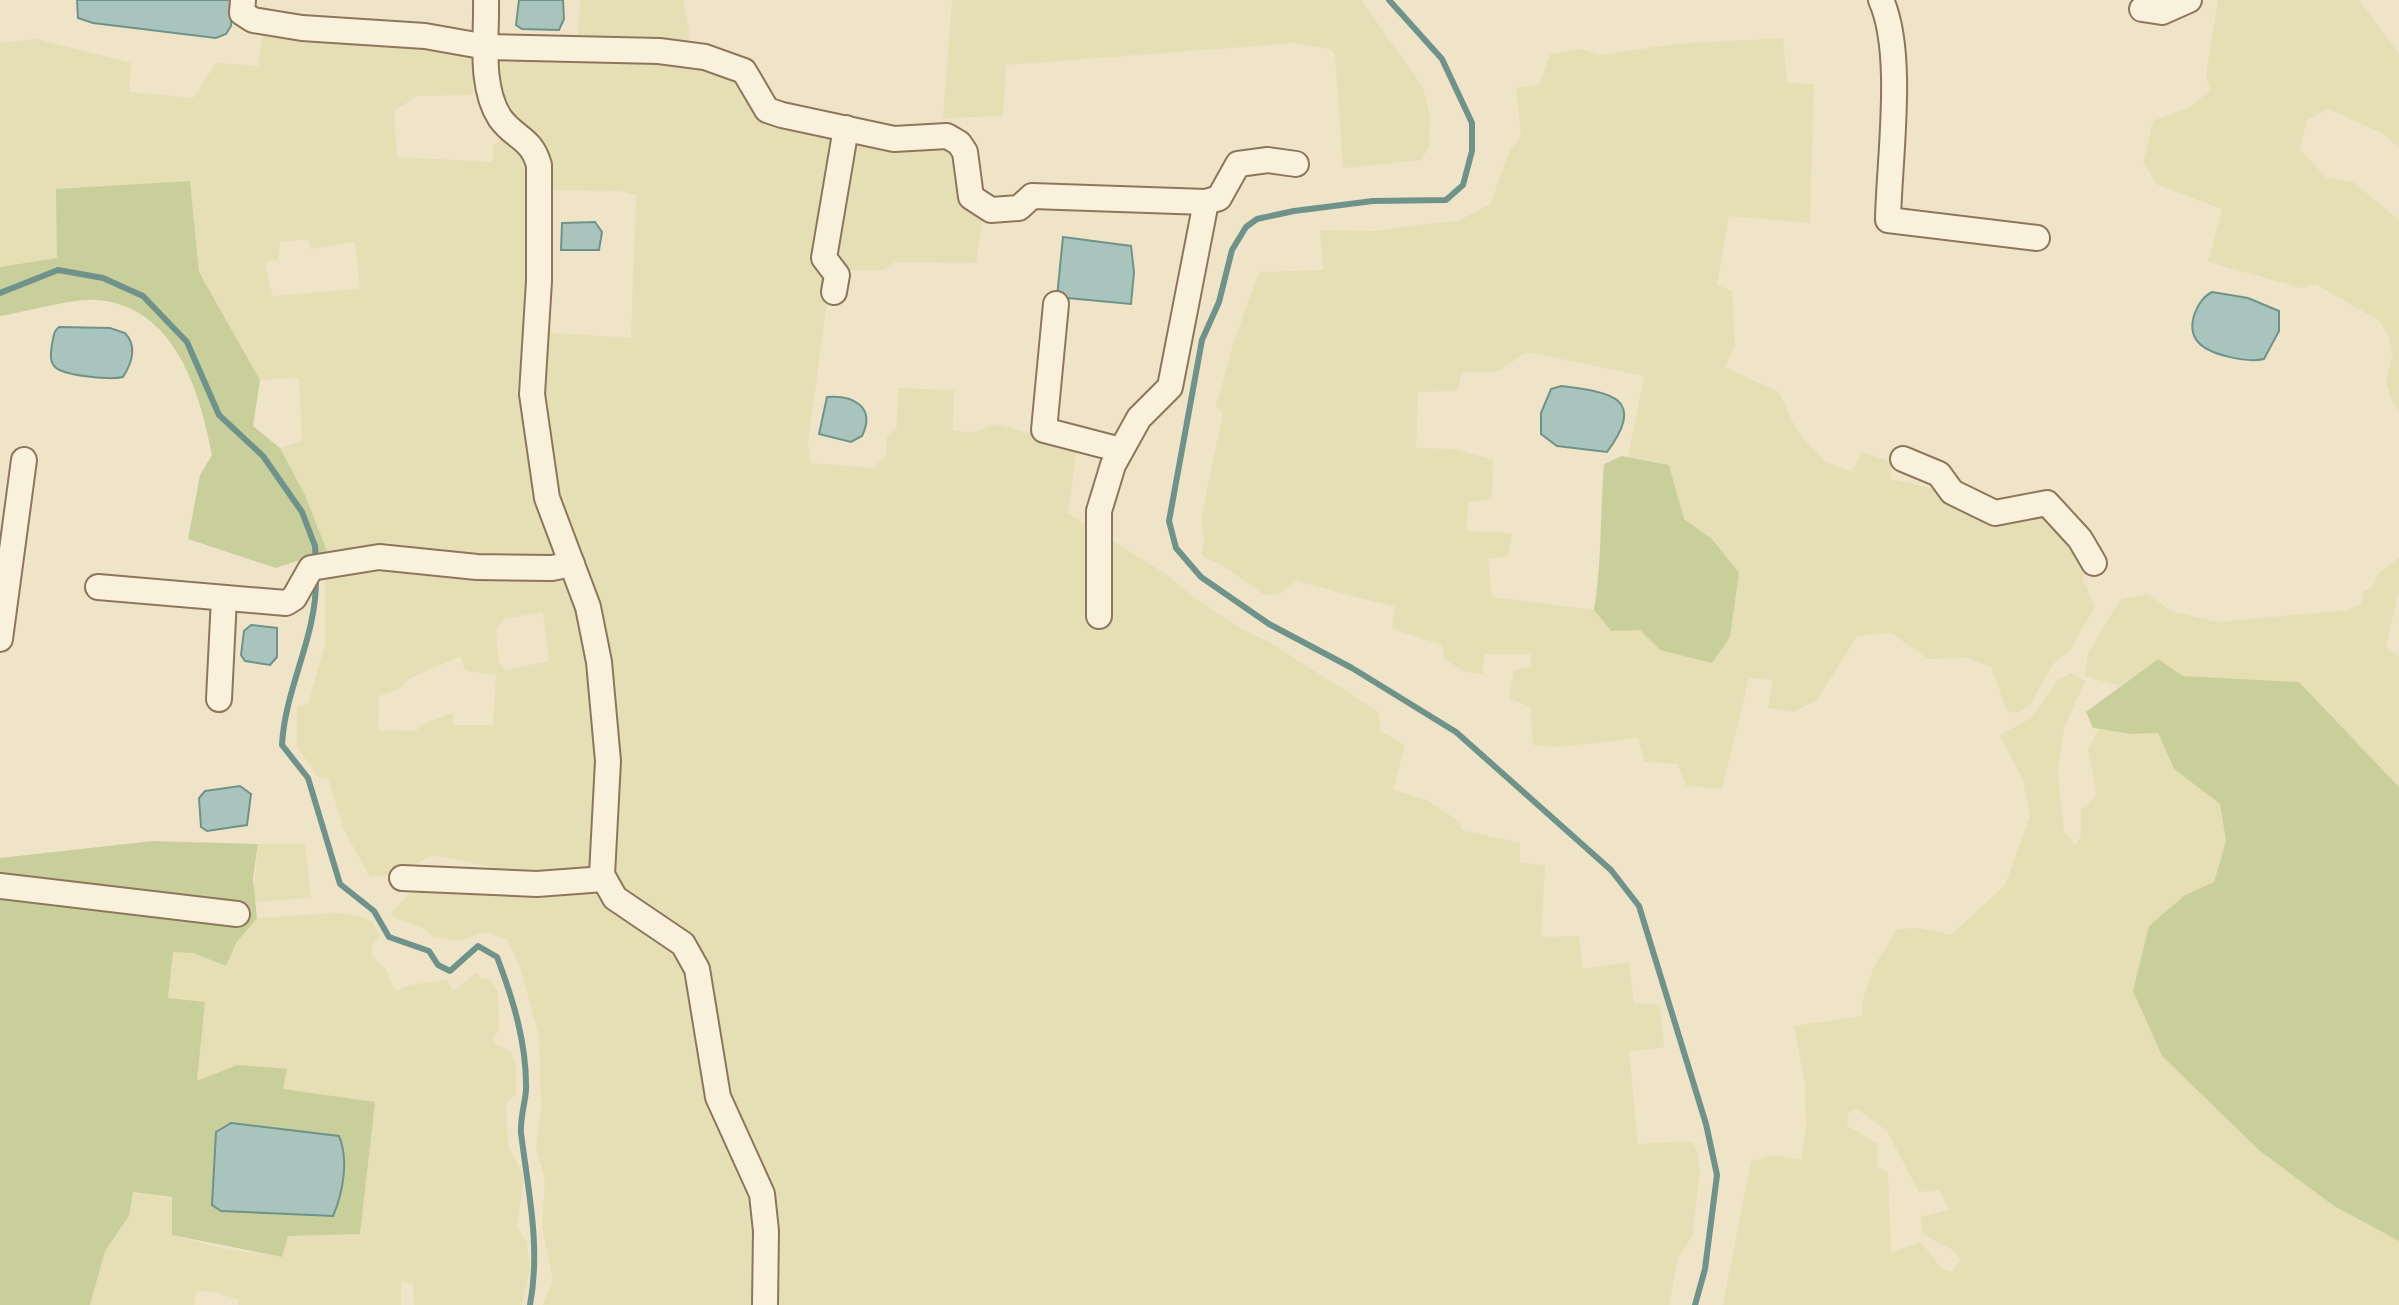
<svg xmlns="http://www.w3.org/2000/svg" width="2399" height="1305" font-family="'Playfair Display',serif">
<rect width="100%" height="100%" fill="#f0e4c8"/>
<g fill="#e6deb5" fill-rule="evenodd">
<polygon points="580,0 683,0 689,31 687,49 577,46"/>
<polygon points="952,0 1361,0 1423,87 1430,116 1429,145 1422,160 1343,168 1335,54 1331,49 1294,43 1006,65 1003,116 943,118"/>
<polygon points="2218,0 2359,0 2399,54 2399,148 2382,133 2328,109 2307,120 2300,150 2327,178 2353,182 2399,220 2399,412 2391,399 2386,381 2393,353 2388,334 2379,321 2316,284 2301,288 2208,262 2222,209 2158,185 2143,163 2153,121 2190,107 2210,90 2206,75"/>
<path d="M263,31L474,50L473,95L417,96L394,111L397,157L493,162V146L506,134L528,152L533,280L557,547L547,560L396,551L390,542L327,551L305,495L280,448L302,441L299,378L260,380L199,272L190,181L57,258L0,267V43L37,39L131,63L129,92L193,98L216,63L258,66ZM308,239L311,249L355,242L360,289L272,296L265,262L278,260L280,242Z"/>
<path d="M1783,38L1787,83L1814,84L1810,223L1729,216L1717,285L1732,291L1735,347L1725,367L1779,392L1797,431L1825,462L1853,472L1861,452L1890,461L1891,479L2044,513L2085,565L2083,580L2095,606L2071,649L2054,663L2029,706L2017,713L2007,711L1991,667L1968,658L1928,659L1891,633L1857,636L1817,700L1794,712L1768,708L1773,680L1749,678L1722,789L1686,786L1678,764L1645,762L1638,738L1558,747L1533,745L1530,707L1509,698L1514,670L1531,666L1530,654H1484L1483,674L1464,672L1444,658L1443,645L1392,629L1395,607L1296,581L1280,594L1264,595L1226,568L1201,555L1204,541L1201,518L1223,414L1216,406L1234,341L1259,272L1323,270L1320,230L1373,231L1460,220L1490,204L1510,150L1521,137L1516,88L1540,84L1550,54L1580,49L1601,55L1675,44ZM1527,352L1644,376L1628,457L1669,465L1684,519L1712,539L1660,650L1640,629L1611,631L1594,610L1492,597L1488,559L1508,556L1512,533L1467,531L1468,502L1492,499L1493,460L1455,449L1416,448L1418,392L1457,391L1462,372H1497Z"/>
<polygon points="492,55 629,57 724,67 757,102 946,141 983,216 976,263 895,262 884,270 831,270 808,443 811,463 873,468 886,455 887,436 897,428 898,388 954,390 953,430 970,433 996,424 1077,447 1068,513 1166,574 1196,599 1247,632 1266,640 1379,712 1380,731 1405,745 1393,790 1427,800 1460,822 1461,830 1520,843 1520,862 1545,866 1541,937 1579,936 1583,969 1629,962 1634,1003 1660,1005 1664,1047 1629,1052 1638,1144 1691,1141 1697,1150 1700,1170 1692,1236 1678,1258 1669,1305 771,1305 771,1227 735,1120 708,983 612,876 613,763 546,462 542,332 631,338 636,195 620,191 544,190 500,105"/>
<polygon points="2399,557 2399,591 2386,646 2399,656 2399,787 2299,682 2183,676 2158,659 2120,686 2085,676 2088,653 2121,599 2148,594 2171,611 2218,622 2348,610 2361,603 2364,591 2373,587 2378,574"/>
<path d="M366,562L566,575L581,605L600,748L592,874L517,872L433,855L390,876L370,877L344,830L328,779L318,777L297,747V707L308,704L325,644V573ZM543,612L549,661L505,670L499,663L496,630L504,619ZM461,656L465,671L496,675L493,725H453V713L421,725L416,731L378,730L379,696L400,689L408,679Z"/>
<path d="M2071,673L2085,681L2064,728L2058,773L2064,832L2075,845L2081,836V810L2097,795L2088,749L2099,729L2131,734L2158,733L2174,769L2220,804L2226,841L2214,882L2185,895L2162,1055L2260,1151L2334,1206L2399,1241V1305H1723L1751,1161L1774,1155L1801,1160L1806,1128L1805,1084L1794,1026L1862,1016V1002L1874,966L1898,929L1920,928L1951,935L2005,885L2030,816L2023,780L2000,735L2031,718L2058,680ZM1857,1109L1887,1131L1919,1192L1940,1190L1949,1210L1921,1217L1922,1234L1951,1249L1961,1259L1952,1272L1942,1269L1921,1242L1891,1252L1888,1172L1877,1167V1143L1846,1125L1849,1112Z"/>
<polygon points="258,844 305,844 311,898 253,902"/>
<polygon points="601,886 679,946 752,1180 761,1305 543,1305 553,1281 542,1227 545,1180 536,1148 541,1108 539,1036 520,967 507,939 486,932 459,941 433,936 423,928 390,916 414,887"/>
<polygon points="337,913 364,917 372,922 380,935 372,945 372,956 386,969 395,991 409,985 447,980 453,991 477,972 480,978 490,980 498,993 499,1030 493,1038 495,1043 512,1053 516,1065 516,1094 506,1103 508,1146 524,1177 517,1227 527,1242 530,1269 522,1305 414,1305 413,1284 401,1282 401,1305 238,1305 239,1300 215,1292 197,1291 194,1305 90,1305 105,1251 129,1216 132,1192 172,1198 172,1235 218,1247 282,1257 288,1235 360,1234 374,1102 282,1089 286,1070 196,1082 205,1003 168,998 173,952 193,953 226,965 236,943 257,918"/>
</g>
<g fill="#c9cf9b">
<path d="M190,181L199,272L260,380L253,426L280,448L305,495L327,551L276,568L188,539L200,475L212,455C200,392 175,306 97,300C73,298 26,312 0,316V267L57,258L56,189Z"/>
<path d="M1622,456L1669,465L1684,519L1712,539L1739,573L1730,637L1712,663L1660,650L1640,630L1611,631L1594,610C1602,561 1600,513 1604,464Z"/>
<polygon points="2158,659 2183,676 2299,682 2399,787 2399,1241 2334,1206 2260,1151 2162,1056 2133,991 2149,926 2185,895 2214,882 2226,841 2220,804 2174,769 2158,733 2131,734 2093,728 2086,712"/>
<polygon points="153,841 258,844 253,878 257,918 236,943 226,966 193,953 173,952 168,998 205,1002 197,1081 237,1065 287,1069 283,1089 375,1102 360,1234 288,1236 282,1257 172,1235 172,1197 133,1192 129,1216 105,1251 90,1305 0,1305 0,858"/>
</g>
<g fill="#a9c4bc" stroke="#6f938a" stroke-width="2">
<polygon points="77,0 233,0 231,26 226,34 216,38 93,23 78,18"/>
<polygon points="519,0 563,0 564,19 559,30 522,29 516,25"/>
<polygon points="595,222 602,232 599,250 561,250 562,223"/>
<polygon points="1063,237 1131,246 1134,272 1131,304 1057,297"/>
<path d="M2212,292L2248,298L2279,311V331L2264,359C2248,363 2209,355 2198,342C2185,327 2197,299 2212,292Z"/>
<path d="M59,327L110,328L125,333C137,346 132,363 123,377C111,380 64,376 55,367C49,361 51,352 52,344C54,336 53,332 59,327Z"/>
<path d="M1561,386C1605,392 1650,395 1607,452L1557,446L1541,434V413L1551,389Z"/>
<path d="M827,397C854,395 876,407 862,436L851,442L819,434Z"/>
<polygon points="251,625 277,628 277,657 270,665 245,661 241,655 244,631"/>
<polygon points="240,786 251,794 247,825 207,831 201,827 199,798 205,791"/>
<path d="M231,1123L339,1136C349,1160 343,1193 333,1216L221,1211L212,1205L216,1132Z"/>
</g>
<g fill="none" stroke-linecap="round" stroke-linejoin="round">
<g stroke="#6f938a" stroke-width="6">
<polyline points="1389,0 1442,59 1472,123 1472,151 1463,185 1446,200 1373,201 1294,211 1257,219 1246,227 1232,250 1219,302 1202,340 1169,521 1176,548 1201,577 1269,624 1352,668 1456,732 1611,870 1639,906 1706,1124 1717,1175 1705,1269 1695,1305"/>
<polyline points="0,293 58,270 103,278 143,296 187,342 219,415 263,456 302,512 315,546 316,563"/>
<path d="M316,578C317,637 285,687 282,745L308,778L340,884L374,911L389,937L429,951L438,965L450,971L478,946L497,957C513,999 527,1044 526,1090C525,1104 520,1118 521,1133C528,1190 541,1247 530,1305"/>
</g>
<g stroke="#8d765c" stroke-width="28">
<g id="minor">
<polyline points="243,0 242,13 253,20 302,28 425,36 487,47 659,51 705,57 744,71 767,110 782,115 894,139 947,136 959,143 965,152 971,197 991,210 1019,208 1032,196 1206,202"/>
<path d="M486,0C487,36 479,86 500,118C515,139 531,137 539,165V281L532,394L547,498L588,607L599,662L608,761L602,875L615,898L683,944L697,969L718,1097L762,1194L766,1231L765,1305"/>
<path d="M1881,0C1905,53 1889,160 1888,220L2037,238"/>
<polyline points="2142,9 2162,12 2189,0"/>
<polyline points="834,292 837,275 824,258 846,128"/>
<polyline points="1056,304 1044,430 1121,450"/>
<polyline points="1903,459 1939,474 1952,492 1995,513 2047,503 2080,539 2094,563"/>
<polyline points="98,587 286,603 294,598 311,568 379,557 477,567 552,568 572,564"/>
<polyline points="1099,616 1099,511 1113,465 1139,418 1170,387 1206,202 1219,198 1238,164 1268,160 1296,164"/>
<polyline points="0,639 24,460"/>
<polyline points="219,699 224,598"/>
<polyline points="402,878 537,884 604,879"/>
<polyline points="0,886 237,914"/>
</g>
</g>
<use href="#minor" stroke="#faf1dc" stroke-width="24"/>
</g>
</svg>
